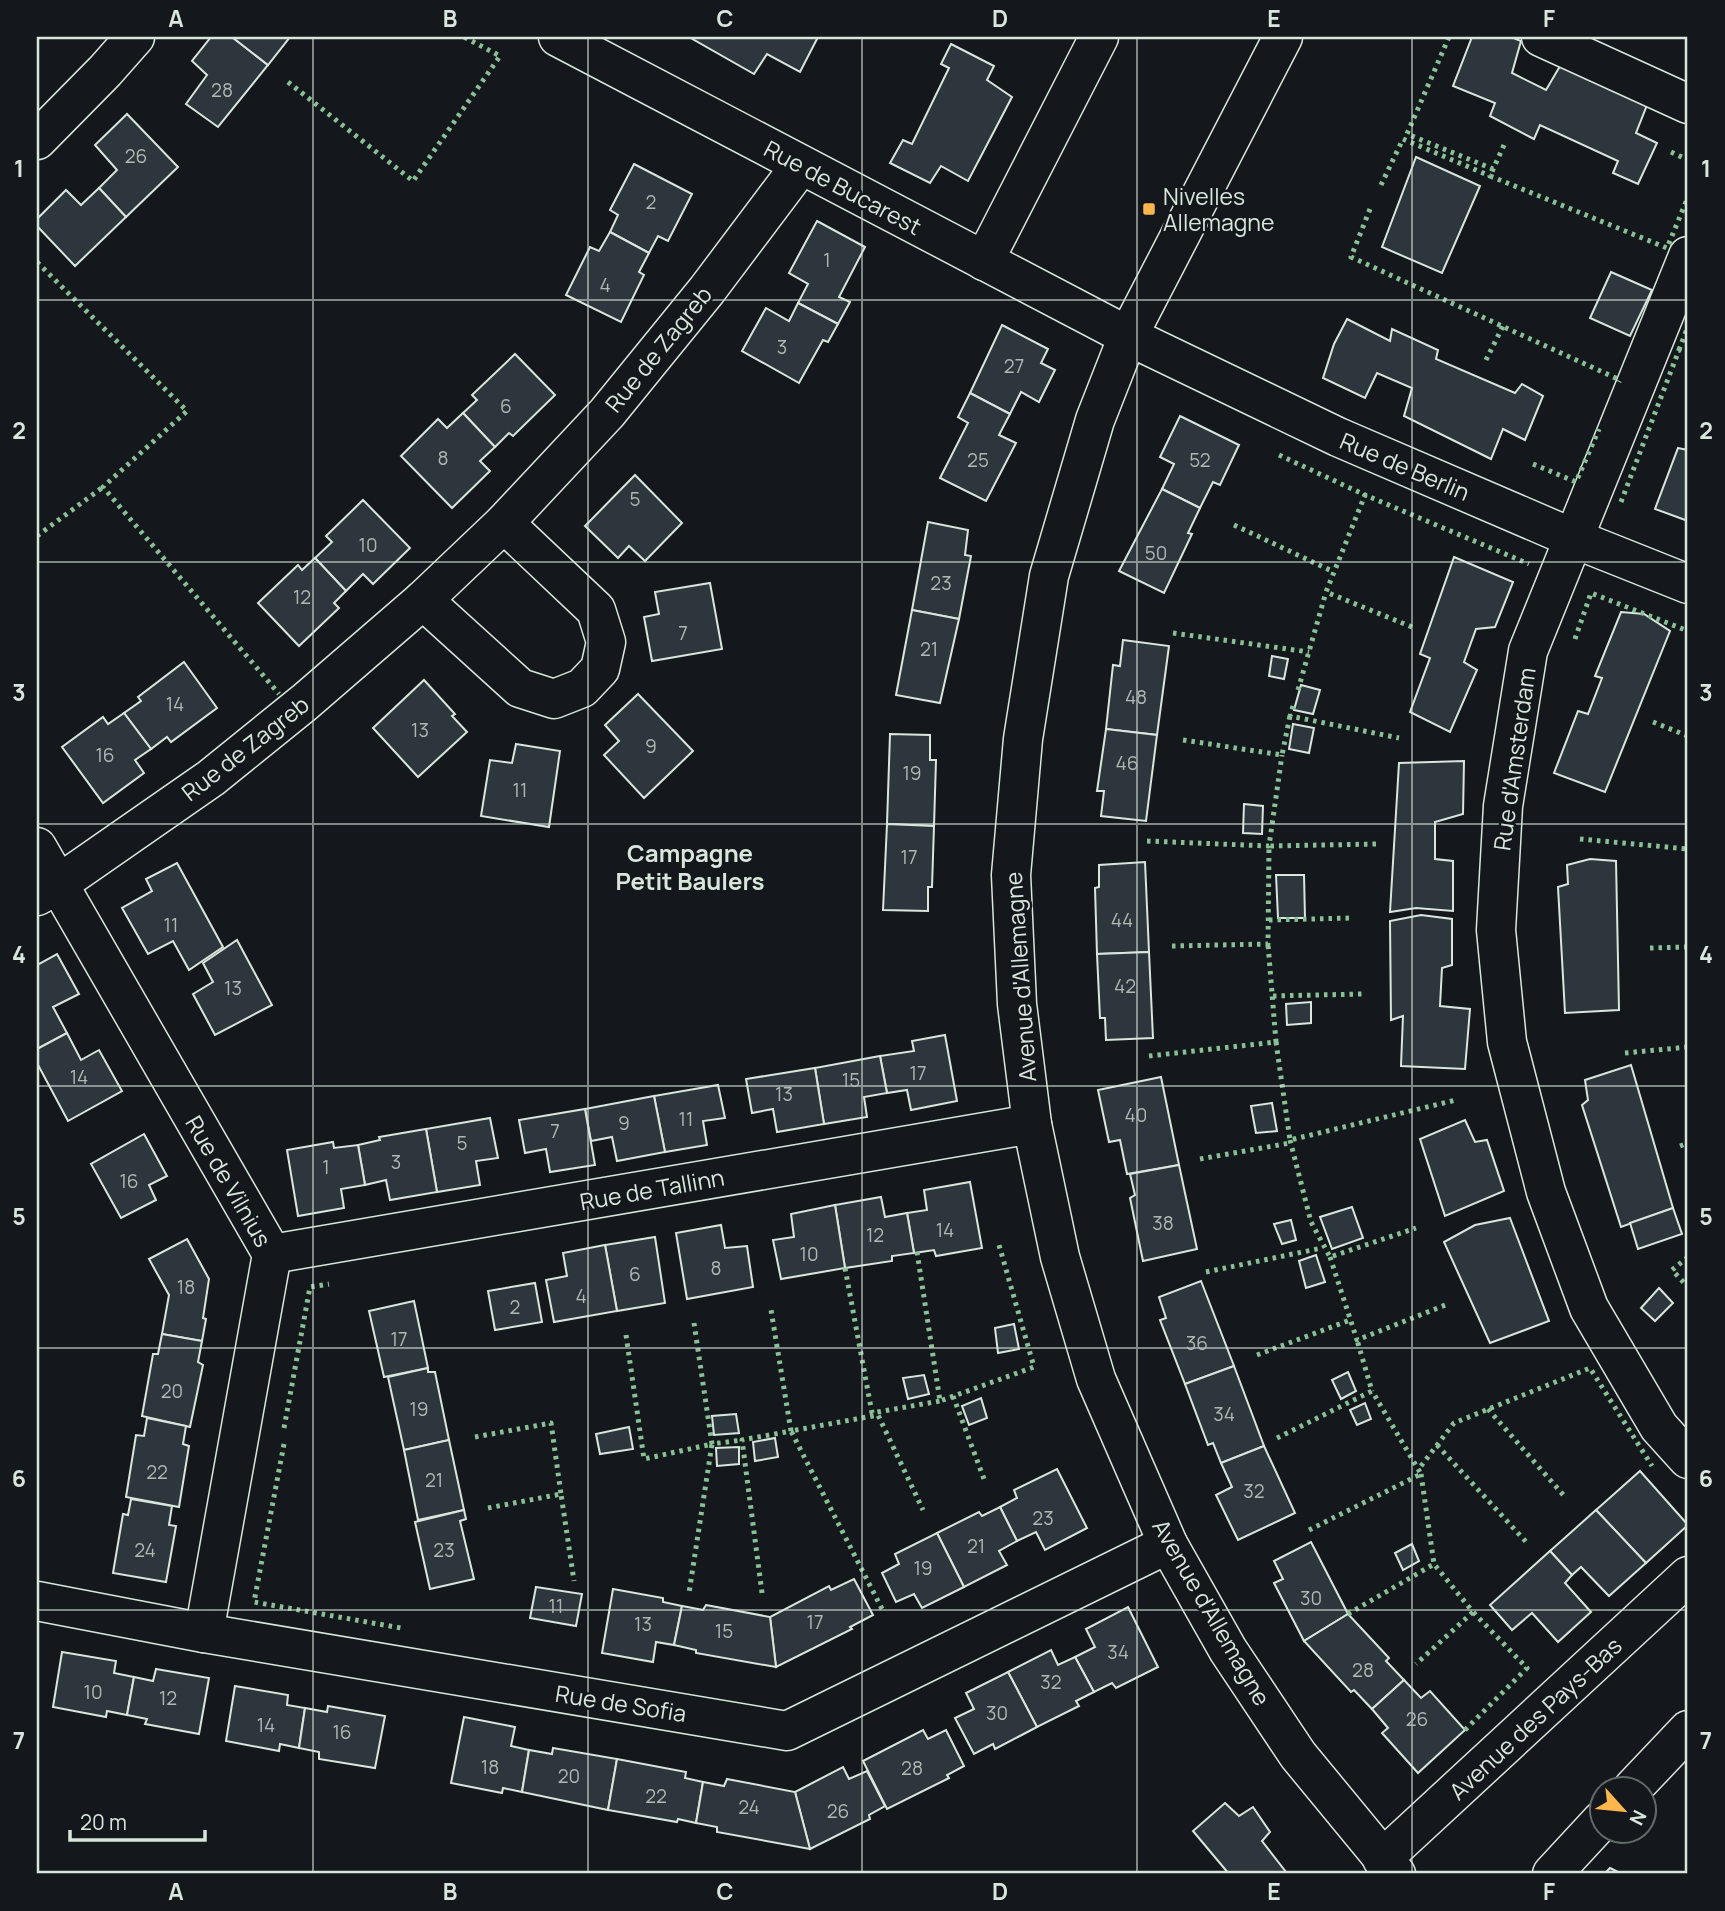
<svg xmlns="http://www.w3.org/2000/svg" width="1725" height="1911" font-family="Manrope,sans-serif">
<rect width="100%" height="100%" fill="#14181c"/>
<g fill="#2c363c" stroke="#d8e6dc" stroke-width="2">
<polygon points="211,37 232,37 268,65 218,127 186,104 207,75 192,61"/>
<polygon points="232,37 290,37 268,65"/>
<polygon points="689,37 818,37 800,72 767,54 754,74"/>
<polygon points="1472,37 1511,37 1521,41 1512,73 1546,90 1563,61 1649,100 1636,133 1657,143 1638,184 1613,173 1618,161 1540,125 1534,139 1490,116 1495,103 1453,86"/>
<polygon points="951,44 994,66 987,80 1012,97 968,181 941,166 930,183 890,163 903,140 912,144 949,68 941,64"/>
<polygon points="127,114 178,167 126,217 99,188 117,170 95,145"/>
<polygon points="1416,157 1480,186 1442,273 1382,247"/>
<polygon points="634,164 692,194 668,241 658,236 649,253 610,232 618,215 610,210"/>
<polygon points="99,188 126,217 75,266 37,226 37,219 66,190 81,205"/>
<polygon points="817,221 865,247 839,297 850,302 838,324 798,303 808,284 789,273"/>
<polygon points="610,232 649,253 639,272 644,275 621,322 566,295 590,247 599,251"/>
<polygon points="1611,272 1652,290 1630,336 1590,318"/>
<polygon points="798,303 838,324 828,342 823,340 799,383 742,351 766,308 789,321"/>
<polygon points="1347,319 1390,341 1392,329 1438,350 1436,359 1515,393 1522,384 1543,396 1525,440 1503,429 1491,459 1404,416 1412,388 1377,373 1365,398 1323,378 1334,344"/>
<polygon points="1002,325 1048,349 1041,363 1055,370 1039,402 1021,392 1010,414 970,393"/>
<polygon points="515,354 555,395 513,436 509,433 495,447 463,413 477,400 472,395"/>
<polygon points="970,393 1010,414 999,435 1016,443 986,501 940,478 968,423 958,417"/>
<polygon points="463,413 495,447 480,461 490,471 452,508 401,456 438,419 447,428"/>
<polygon points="1180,416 1239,445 1220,485 1213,482 1200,508 1162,489 1174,464 1160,457"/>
<polygon points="1678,448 1688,450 1688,521 1655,509"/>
<polygon points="635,475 682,523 645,561 629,546 618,558 585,526"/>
<polygon points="1162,489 1200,508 1188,533 1192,534 1164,593 1119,571"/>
<polygon points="363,500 410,548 373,584 363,574 346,591 315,558 332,542 326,536"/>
<polygon points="928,522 968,530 965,555 971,556 959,619 912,610"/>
<polygon points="1454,557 1513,582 1495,627 1476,629 1464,662 1477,670 1450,732 1410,712 1430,658 1420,654"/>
<polygon points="315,558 346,591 334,603 339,608 299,646 258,603 298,565 302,570"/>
<polygon points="710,583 722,649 652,661 644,617 659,614 655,592"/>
<polygon points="912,610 959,619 940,703 896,695"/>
<polygon points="1621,612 1644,614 1670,631 1605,792 1554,773 1578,711 1588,714 1602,678 1595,676"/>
<polygon points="1123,640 1169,646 1157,735 1106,729 1113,665 1120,666"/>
<polygon points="1272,656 1288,659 1284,679 1269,676"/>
<polygon points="184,662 217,708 171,742 167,737 151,749 124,713 141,701 138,697"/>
<polygon points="424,680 455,714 452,716 467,732 418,777 373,728"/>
<polygon points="1301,685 1320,690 1313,714 1294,710"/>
<polygon points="638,694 693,751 644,798 604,755 619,741 605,725"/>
<polygon points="124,713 151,749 135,760 144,773 103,803 62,747 103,717 108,724"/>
<polygon points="1293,724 1314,728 1309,753 1289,749"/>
<polygon points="1106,729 1157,735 1146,821 1101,816 1104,791 1097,791"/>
<polygon points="890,734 930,735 930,760 936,760 934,826 887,824"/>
<polygon points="516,744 560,751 549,827 481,816 490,760 512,763"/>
<polygon points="1464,761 1463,814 1435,822 1435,859 1453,861 1453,911 1416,908 1390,912 1399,763"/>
<polygon points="1244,804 1263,806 1262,834 1243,833"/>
<polygon points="887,824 934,826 932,887 928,887 928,911 883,910"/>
<polygon points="1590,859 1616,861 1619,1010 1565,1013 1558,887 1568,884 1567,865"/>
<polygon points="1145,862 1149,952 1097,954 1095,888 1099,887 1099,865"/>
<polygon points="177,863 223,947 189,970 173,941 148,954 122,908 152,891 146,879"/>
<polygon points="1276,875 1304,875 1305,918 1278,918"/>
<polygon points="1421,915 1452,919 1452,965 1442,968 1440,1006 1470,1009 1465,1069 1401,1066 1403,1016 1391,1020 1390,921"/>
<polygon points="237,940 272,1005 215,1035 193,994 213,982 203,963"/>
<polygon points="1149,952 1153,1038 1106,1040 1105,1018 1100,1018 1097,954"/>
<polygon points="57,954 79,994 53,1007 67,1033 37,1049 37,965"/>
<polygon points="1311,1002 1311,1023 1287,1025 1286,1004"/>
<polygon points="67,1033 81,1060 99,1050 122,1091 68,1121 37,1063 37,1049"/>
<polygon points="945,1035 957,1101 911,1110 907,1090 887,1093 880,1056 914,1051 912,1041"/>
<polygon points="880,1056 887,1093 864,1097 867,1117 824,1124 815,1068"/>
<polygon points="1631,1065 1673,1208 1621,1227 1582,1105 1588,1100 1585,1080"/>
<polygon points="815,1068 824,1124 777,1132 773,1109 752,1113 746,1079"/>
<polygon points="1161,1077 1179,1165 1127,1174 1120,1140 1109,1142 1098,1090"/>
<polygon points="718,1085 725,1118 703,1121 707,1145 665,1152 654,1096"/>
<polygon points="654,1096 665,1152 617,1161 612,1137 591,1141 585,1109"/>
<polygon points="1272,1103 1277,1131 1256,1133 1251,1106"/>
<polygon points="585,1109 595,1165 550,1172 546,1149 525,1153 519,1120"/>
<polygon points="490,1118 498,1158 476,1161 480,1185 437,1192 426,1129"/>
<polygon points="1465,1120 1475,1142 1487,1140 1504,1191 1445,1216 1420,1139"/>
<polygon points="426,1129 437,1192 390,1200 386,1180 365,1185 358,1145 380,1140 379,1137"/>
<polygon points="144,1134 167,1176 149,1185 156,1200 121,1218 91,1164"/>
<polygon points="333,1142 334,1148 358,1145 365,1185 341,1189 344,1208 298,1216 287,1150"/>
<polygon points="1179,1165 1197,1249 1143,1261 1130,1198 1135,1195 1130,1174"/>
<polygon points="970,1182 982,1248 936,1256 934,1250 914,1253 907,1213 927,1210 924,1190"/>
<polygon points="881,1197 885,1217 907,1213 914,1253 892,1256 892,1261 845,1268 835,1205"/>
<polygon points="835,1205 845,1268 781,1279 773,1240 794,1237 791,1214"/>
<polygon points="1352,1207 1363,1238 1332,1249 1320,1217"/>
<polygon points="1673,1208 1682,1234 1638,1249 1630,1223"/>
<polygon points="1510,1218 1549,1321 1490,1343 1444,1242 1475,1225"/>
<polygon points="1291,1220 1296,1240 1282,1244 1274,1224"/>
<polygon points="721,1225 725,1248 747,1246 753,1287 687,1299 676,1233"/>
<polygon points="655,1237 665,1303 617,1311 605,1245"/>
<polygon points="187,1239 209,1279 203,1318 206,1319 202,1341 162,1334 169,1295 149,1259"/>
<polygon points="605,1245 617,1311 554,1322 546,1280 567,1276 563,1253"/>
<polygon points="1316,1255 1325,1282 1306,1288 1299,1261"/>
<polygon points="1201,1281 1234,1366 1185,1384 1160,1320 1166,1318 1159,1297"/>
<polygon points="535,1283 542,1322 495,1330 488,1291"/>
<polygon points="1659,1288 1673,1303 1655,1321 1641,1308"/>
<polygon points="414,1301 428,1368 384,1377 369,1311"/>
<polygon points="1014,1324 1019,1349 998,1353 995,1328"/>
<polygon points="162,1334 202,1341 198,1362 203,1365 190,1427 142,1416 153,1354 158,1354"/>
<polygon points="1234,1366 1264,1446 1221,1463 1213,1443 1208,1445 1185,1384"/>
<polygon points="428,1368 428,1372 435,1372 449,1440 404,1450 388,1377"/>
<polygon points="1348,1372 1356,1391 1341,1399 1332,1380"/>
<polygon points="924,1375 929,1394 908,1399 903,1378"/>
<polygon points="981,1398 987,1418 969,1425 962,1406"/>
<polygon points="1365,1403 1371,1419 1357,1425 1350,1410"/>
<polygon points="736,1414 739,1433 714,1435 712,1416"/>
<polygon points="147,1418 186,1426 183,1444 189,1446 179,1507 126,1497 136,1435 144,1436"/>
<polygon points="629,1427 633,1449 600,1454 596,1434"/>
<polygon points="775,1438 778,1457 755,1461 753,1442"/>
<polygon points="449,1440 464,1510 418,1520 404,1450"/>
<polygon points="1264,1446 1295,1513 1238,1540 1216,1495 1232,1487 1221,1463"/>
<polygon points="739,1447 739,1464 717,1466 716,1448"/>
<polygon points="1057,1469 1087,1528 1045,1550 1036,1532 1017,1541 1000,1507 1017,1498 1014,1490"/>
<polygon points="1640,1471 1688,1525 1646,1563 1596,1510"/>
<polygon points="131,1499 172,1506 169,1525 176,1526 166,1582 113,1573 123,1514 128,1515"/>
<polygon points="1000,1507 1017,1541 999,1551 1007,1565 964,1587 937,1533 979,1512 982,1516"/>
<polygon points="464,1510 466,1519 460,1521 474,1579 430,1589 415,1522"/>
<polygon points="1596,1510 1646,1563 1609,1596 1581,1567 1572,1575 1550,1551"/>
<polygon points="937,1533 964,1587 922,1608 914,1594 896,1602 882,1573 899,1564 895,1554"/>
<polygon points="1311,1542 1348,1614 1304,1641 1274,1583 1283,1579 1274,1561"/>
<polygon points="1412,1544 1419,1561 1403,1570 1395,1553"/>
<polygon points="1550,1551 1572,1575 1565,1583 1591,1612 1558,1642 1532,1613 1512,1630 1490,1605"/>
<polygon points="854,1579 873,1615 850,1627 852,1629 776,1667 770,1617 829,1586 831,1590"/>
<polygon points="536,1587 582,1594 576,1626 530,1618"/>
<polygon points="613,1589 663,1598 663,1602 682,1606 674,1645 656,1642 653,1662 602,1653"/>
<polygon points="706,1605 770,1617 776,1667 696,1653 696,1650 674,1645 682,1606 703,1610"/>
<polygon points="1128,1607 1158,1667 1116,1688 1112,1683 1094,1692 1075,1657 1095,1647 1086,1629"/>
<polygon points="1348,1614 1389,1658 1386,1661 1404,1680 1372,1709 1354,1690 1351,1692 1304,1641"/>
<polygon points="1051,1650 1058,1665 1075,1657 1094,1692 1076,1701 1079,1706 1037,1727 1008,1672"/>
<polygon points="62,1652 116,1661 114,1673 134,1677 127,1715 107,1711 106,1717 53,1707"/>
<polygon points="156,1669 209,1678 199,1734 145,1724 147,1719 127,1715 134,1677 153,1681"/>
<polygon points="1008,1672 1037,1727 995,1749 993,1744 974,1754 955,1718 974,1709 966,1693"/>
<polygon points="1404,1680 1421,1698 1430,1691 1465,1730 1418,1773 1382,1733 1388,1728 1372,1709"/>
<polygon points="235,1686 288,1695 287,1705 305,1708 299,1748 280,1744 279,1751 226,1741"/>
<polygon points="328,1706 385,1716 375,1768 319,1759 319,1752 299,1748 305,1708 327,1712"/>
<polygon points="464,1717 515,1727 511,1746 529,1750 522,1792 503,1788 502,1793 451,1783"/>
<polygon points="923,1730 928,1739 946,1730 964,1766 947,1775 949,1778 887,1809 863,1761"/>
<polygon points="553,1748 617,1759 608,1810 522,1792 529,1750 552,1754"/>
<polygon points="617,1759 686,1772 685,1778 703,1782 696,1823 678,1819 677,1822 608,1810"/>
<polygon points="843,1767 849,1779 867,1771 885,1806 869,1815 870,1819 810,1849 795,1792"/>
<polygon points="727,1779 795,1792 810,1849 717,1832 717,1827 696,1823 703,1782 724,1786"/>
<polygon points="1225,1803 1239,1816 1253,1807 1270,1832 1262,1841 1286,1872 1283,1874 1229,1874 1193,1831"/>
<polygon points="1610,1868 1622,1874 1604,1874"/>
</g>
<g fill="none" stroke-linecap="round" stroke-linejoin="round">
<g stroke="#d8e6dc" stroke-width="41">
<g id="minor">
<polyline points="558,37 1128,336 1338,437 1575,539 1688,584"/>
<polyline points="1283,37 1128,336 1095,420 1049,576 1023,739 1011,875 1017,1004 1032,1124 1060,1257 1096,1379 1168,1544 1228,1650 1298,1755 1396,1874"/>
<polyline points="1541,37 1688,104"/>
<polyline points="37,140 105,71 135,37"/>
<polyline points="1688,256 1528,651 1503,806 1496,930 1507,1042 1546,1192 1589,1308 1659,1427 1688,1459"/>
<polyline points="984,261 1099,37"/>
<polyline points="423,600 520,688 554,699 582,688 600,669 606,642 596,610 504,523"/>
<polyline points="37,847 272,1254 204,1633"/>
<polyline points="37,896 57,885 211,778 305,702 423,600 504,523 607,413 707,290 801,165"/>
<polyline points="272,1254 1032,1124"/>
<polyline points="37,1601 204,1633 787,1731 1168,1544"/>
<polyline points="1633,1788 1688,1730"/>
<polyline points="1382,1859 1688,1576"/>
<polyline points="1552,1874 1602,1820"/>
</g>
</g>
<use href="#minor" stroke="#14181c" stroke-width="38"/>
<g stroke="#8ac095" stroke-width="5" stroke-dasharray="3.5 5" stroke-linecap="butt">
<polyline points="1449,37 1407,134 1493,169"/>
<polyline points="288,82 413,181 500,56 464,37"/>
<polyline points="1504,145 1490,176 1667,248 1688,197"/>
<polyline points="1671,152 1688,160"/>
<polyline points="1381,185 1403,139 1490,176"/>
<polyline points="1370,209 1351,257 1620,380 1619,382"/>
<polyline points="37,262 187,411 103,487 279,694"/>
<polyline points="1679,350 1688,326"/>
<polyline points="1486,360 1503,326"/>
<polyline points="1279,455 1365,495 1364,498"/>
<polyline points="1533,464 1576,482 1599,429"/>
<polyline points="1621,502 1679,350 1688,354"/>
<polyline points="1234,525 1334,572"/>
<polyline points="37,536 103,487"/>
<polyline points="1412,627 1326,592 1365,495 1529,564"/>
<polyline points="1173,633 1309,652"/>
<polyline points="1575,639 1591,593 1688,631"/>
<polyline points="1298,690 1326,592"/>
<polyline points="1293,706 1290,716 1399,738"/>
<polyline points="1653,722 1688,736"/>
<polyline points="1183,740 1282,755 1290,716"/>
<polyline points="1580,839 1688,849"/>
<polyline points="1147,841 1269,846 1282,755"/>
<polyline points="1269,920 1352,918"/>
<polyline points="1172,946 1268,944 1269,846 1376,844"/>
<polyline points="1650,948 1688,947"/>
<polyline points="1273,996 1362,994"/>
<polyline points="1276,1042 1290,1140 1456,1100"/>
<polyline points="1625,1053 1688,1047"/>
<polyline points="1149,1056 1276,1042 1268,944"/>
<polyline points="1290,1140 1311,1222 1330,1257 1416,1228"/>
<polyline points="1680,1146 1688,1143"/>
<polyline points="1200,1159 1290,1143"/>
<polyline points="917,1252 940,1401 1034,1367 999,1245"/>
<polyline points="1330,1257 1357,1340 1448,1304"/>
<polyline points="1688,1257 1672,1270 1688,1287"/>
<polyline points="845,1268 872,1413 940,1401"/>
<polyline points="1206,1272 1322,1248"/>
<polyline points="694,1323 712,1444 742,1440"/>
<polyline points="626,1335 644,1459 712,1444 689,1593"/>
<polyline points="1257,1355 1350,1320"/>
<polyline points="953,1396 984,1479"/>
<polyline points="1488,1409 1566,1498"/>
<polyline points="284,1428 310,1287 329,1284"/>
<polyline points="475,1437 551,1423 561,1494"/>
<polyline points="1277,1438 1372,1391 1357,1340"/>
<polyline points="284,1444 254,1602 401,1628"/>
<polyline points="1437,1445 1529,1545"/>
<polyline points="1421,1466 1454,1423 1590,1368 1652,1466"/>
<polyline points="1421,1474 1434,1564"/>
<polyline points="488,1508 561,1494 574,1581"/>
<polyline points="1309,1530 1421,1474 1372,1391"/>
<polyline points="762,1593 742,1440 791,1431 771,1310"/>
<polyline points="882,1609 791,1431 878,1415 923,1510"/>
<polyline points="1348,1614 1434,1564 1473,1612 1416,1664"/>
<polyline points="1465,1730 1527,1668 1473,1612"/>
</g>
</g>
<path fill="none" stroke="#d8e6dc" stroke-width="2" stroke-opacity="0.55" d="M313,37V1874M588,37V1874M862,37V1874M1137,37V1874M1412,37V1874M37,300H1688M37,562H1688M37,824H1688M37,1086H1688M37,1348H1688M37,1610H1688"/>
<rect fill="#ffb74d" stroke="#14181c" stroke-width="2.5" x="1142" y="202" width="14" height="14" rx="3.5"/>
<g text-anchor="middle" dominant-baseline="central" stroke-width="5" stroke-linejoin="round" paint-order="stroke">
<g font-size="19" fill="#adbab4">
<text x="222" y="90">28</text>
<text x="136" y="156">26</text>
<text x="651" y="202">2</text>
<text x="827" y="260">1</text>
<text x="605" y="285">4</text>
<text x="782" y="347">3</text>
<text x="1014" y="366">27</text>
<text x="506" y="406">6</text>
<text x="443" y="458">8</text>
<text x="978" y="460">25</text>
<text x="1200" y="460">52</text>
<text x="635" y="499">5</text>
<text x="368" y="545">10</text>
<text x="1156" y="553">50</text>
<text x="941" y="583">23</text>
<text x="302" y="597">12</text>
<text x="683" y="633">7</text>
<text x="929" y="649">21</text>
<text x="1136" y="697">48</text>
<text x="175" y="704">14</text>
<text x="420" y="730">13</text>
<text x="651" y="746">9</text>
<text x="105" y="755">16</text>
<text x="1127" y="763">46</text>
<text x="912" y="773">19</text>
<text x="520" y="790">11</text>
<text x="909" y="857">17</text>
<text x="1122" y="920">44</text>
<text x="171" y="925">11</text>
<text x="1125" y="986">42</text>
<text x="233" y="988">13</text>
<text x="918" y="1073">17</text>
<text x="79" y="1077">14</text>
<text x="851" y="1080">15</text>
<text x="784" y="1094">13</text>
<text x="1136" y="1115">40</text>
<text x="686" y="1119">11</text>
<text x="624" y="1123">9</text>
<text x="555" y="1131">7</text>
<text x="462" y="1143">5</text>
<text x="396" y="1162">3</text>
<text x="326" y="1167">1</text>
<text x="129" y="1181">16</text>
<text x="1163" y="1223">38</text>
<text x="945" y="1230">14</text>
<text x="875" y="1235">12</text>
<text x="809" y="1254">10</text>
<text x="716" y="1268">8</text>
<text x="635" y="1274">6</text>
<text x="186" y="1287">18</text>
<text x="581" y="1296">4</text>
<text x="515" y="1307">2</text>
<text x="399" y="1339">17</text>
<text x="1197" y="1343">36</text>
<text x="172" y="1391">20</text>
<text x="419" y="1409">19</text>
<text x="1224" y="1414">34</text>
<text x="157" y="1472">22</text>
<text x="434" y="1480">21</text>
<text x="1254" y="1491">32</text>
<text x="1043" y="1518">23</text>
<text x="976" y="1546">21</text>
<text x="145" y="1550">24</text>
<text x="444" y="1550">23</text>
<text x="923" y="1568">19</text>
<text x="1311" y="1598">30</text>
<text x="556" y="1606">11</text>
<text x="815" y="1622">17</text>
<text x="643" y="1624">13</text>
<text x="724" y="1631">15</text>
<text x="1118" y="1652">34</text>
<text x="1363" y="1670">28</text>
<text x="1051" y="1682">32</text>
<text x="93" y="1692">10</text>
<text x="168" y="1698">12</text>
<text x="997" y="1713">30</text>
<text x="1417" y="1719">26</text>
<text x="266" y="1725">14</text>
<text x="342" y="1732">16</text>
<text x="490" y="1767">18</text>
<text x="912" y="1768">28</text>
<text x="569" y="1776">20</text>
<text x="656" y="1796">22</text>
<text x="749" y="1807">24</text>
<text x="838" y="1811">26</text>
</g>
<g font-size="23" fill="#d8e6dc" stroke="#14181c">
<text transform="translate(843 187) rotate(28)">Rue de Bucarest</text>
<text transform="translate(658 349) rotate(-51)">Rue de Zagreb</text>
<text transform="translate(1405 466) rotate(23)">Rue de Berlin</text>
<text transform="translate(245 748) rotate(-38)">Rue de Zagreb</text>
<text transform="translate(1514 759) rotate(-82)">Rue d'Amsterdam</text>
<text transform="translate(1020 977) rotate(-94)">Avenue d'Allemagne</text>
<text transform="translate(229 1181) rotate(60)">Rue de Vilnius</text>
<text transform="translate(652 1189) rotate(-10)">Rue de Tallinn</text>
<text transform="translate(1212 1612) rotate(60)">Avenue d'Allemagne</text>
<text transform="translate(621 1703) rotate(9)">Rue de Sofia</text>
<text transform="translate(1535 1718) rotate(-43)">Avenue des Pays-Bas</text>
</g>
<g font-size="23" fill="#d8e6dc" stroke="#14181c" text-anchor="start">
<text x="1163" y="196">Nivelles<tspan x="1163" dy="26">Allemagne</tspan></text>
</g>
<g font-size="24" font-weight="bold" fill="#d8e6dc" stroke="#14181c">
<text x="690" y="852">Campagne<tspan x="690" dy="28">Petit Baulers</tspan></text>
</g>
</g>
<rect width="1725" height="1911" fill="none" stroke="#14181c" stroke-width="77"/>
<g transform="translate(1623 1810) rotate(117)"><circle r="33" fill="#14181c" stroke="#626a69" stroke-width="2"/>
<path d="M0-5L12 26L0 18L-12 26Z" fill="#ffb74d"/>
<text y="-10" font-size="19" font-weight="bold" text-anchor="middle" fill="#d8e6dc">N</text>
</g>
<path d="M70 1830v10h135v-10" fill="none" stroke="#d8e6dc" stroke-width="3.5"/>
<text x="80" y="1830" font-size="21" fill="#d8e6dc" stroke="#14181c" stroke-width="5" paint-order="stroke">20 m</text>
<rect x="38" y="38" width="1648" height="1834" fill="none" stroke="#d8e6dc" stroke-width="2.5"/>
<g font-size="23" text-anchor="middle" font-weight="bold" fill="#d8e6dc">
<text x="176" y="27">A</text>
<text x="450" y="27">B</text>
<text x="725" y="27">C</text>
<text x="1000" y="27">D</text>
<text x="1274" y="27">E</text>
<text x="1549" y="27">F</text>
<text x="19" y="177">1</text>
<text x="1706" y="177">1</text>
<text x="19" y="439">2</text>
<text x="1706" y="439">2</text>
<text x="19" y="701">3</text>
<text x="1706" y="701">3</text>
<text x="19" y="963">4</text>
<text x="1706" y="963">4</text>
<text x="19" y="1225">5</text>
<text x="1706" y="1225">5</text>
<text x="19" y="1487">6</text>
<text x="1706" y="1487">6</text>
<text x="19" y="1749">7</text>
<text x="1706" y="1749">7</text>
<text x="176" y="1900">A</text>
<text x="450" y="1900">B</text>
<text x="725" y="1900">C</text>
<text x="1000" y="1900">D</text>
<text x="1274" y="1900">E</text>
<text x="1549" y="1900">F</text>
</g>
</svg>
